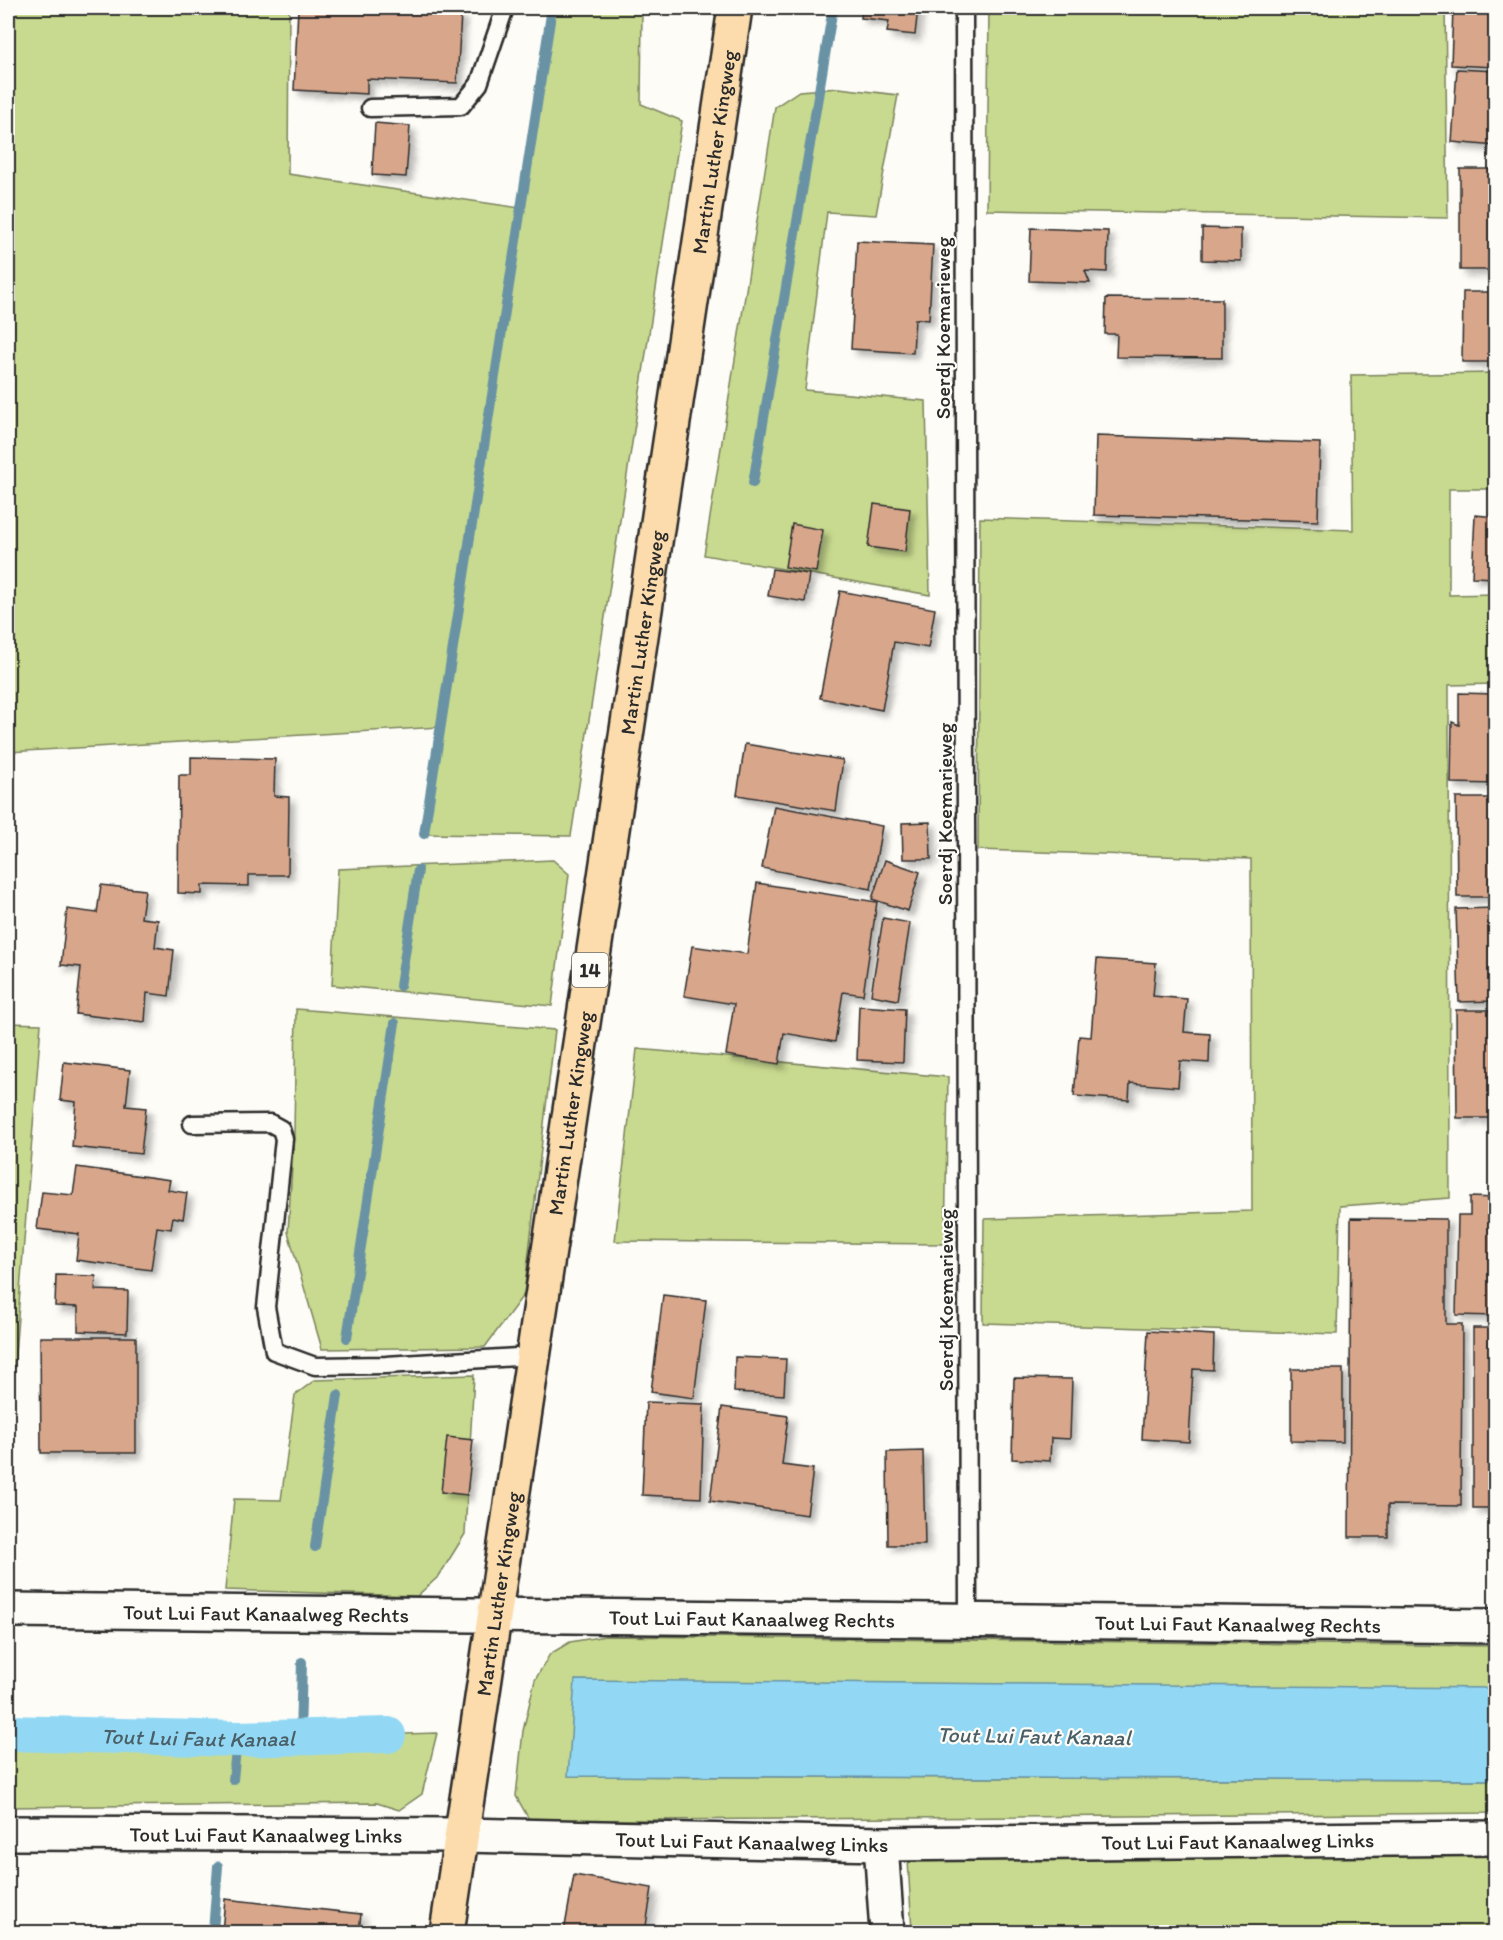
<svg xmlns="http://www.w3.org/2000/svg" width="1503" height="1940" font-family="Itim,sans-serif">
<defs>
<filter id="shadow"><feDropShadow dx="5.5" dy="5.5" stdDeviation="3" flood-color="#0004"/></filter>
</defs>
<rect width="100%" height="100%" fill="#fdfcf7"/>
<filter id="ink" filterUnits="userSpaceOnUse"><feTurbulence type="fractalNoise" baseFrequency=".0167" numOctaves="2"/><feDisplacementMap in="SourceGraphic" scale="12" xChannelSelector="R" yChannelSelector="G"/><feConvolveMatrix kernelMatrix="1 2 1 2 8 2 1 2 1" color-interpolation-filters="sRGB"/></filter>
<g filter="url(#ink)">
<g fill="#c8da8f" stroke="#7a825d" stroke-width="1.5">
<polygon points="8,8 289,8 288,174 520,208 552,8 642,8 641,104 682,121 571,836 424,834 440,727 8,752"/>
<polygon points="989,8 1445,8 1448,218 987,210"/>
<polygon points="839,88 898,95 876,215 827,212 805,390 926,401 930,595 704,555 775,107 799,91"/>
<polygon points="1495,373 1495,489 1449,489 1449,595 1496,594 1495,684 1449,685 1450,1198 1340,1206 1337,1334 983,1323 984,1219 1252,1211 1251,859 978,850 980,518 1353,530 1351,375"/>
<polygon points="553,860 569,874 552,1006 332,985 338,869"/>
<polygon points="296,1009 555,1030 524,1294 485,1347 322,1349 288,1232 294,1133"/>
<polygon points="8,1023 41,1024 8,1444"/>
<polygon points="637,1049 948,1077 945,1244 615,1241"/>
<polygon points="474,1375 465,1534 439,1576 417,1596 225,1590 234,1499 281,1500 295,1395 315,1380"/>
<polygon points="605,1636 1495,1646 1495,1688 568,1776 1495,1780 1495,1813 530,1821 516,1796 523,1731 535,1680 550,1654 570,1642"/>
<polygon points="8,1733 237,1739 437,1733 422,1794 399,1810 377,1803 8,1807"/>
<polygon points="1495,1855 1495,1932 912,1932 908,1860"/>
</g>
<polygon fill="#92d8f4" stroke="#6993a4" stroke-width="1.5" points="575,1680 1495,1688 1495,1780 568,1776"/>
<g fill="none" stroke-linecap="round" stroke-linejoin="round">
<g stroke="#6993a4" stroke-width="10">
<polyline points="753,483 833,8"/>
<polyline points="424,834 552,8"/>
<polyline points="400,986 418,870"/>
<polyline points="347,1338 395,1023"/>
<polyline points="315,1547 338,1395"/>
<polyline points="300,1737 302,1662"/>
<polyline points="233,1780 237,1739"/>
<polyline points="213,1932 218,1866"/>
</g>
<path stroke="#92d8f4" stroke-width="36" id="s1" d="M8,1733L237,1739L388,1735"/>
</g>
<g fill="#d8a68b" stroke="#2b2b2b" stroke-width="1.5" filter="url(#shadow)">
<polygon points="298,8 445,8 444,13 461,14 457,83 367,79 367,94 294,90"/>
<polygon points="862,8 918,8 915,35 887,32 889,21 861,18"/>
<polygon points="1453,8 1496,8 1496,67 1451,65"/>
<polygon points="1457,69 1496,71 1496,146 1452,142"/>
<polygon points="375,123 410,126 406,177 372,175"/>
<rect x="1460" y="169" width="36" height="101"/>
<polygon points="1031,228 1108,231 1107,272 1085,271 1090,283 1029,281"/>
<polygon points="1202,228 1241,229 1241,261 1202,260"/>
<polygon points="857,241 933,245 929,320 915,319 913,353 851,349"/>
<polygon points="1463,292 1496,292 1496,362 1462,362"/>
<polygon points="1106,298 1222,299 1222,358 1116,357 1117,334 1105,334"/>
<polygon points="1096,436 1320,443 1318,521 1094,515"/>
<polygon points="874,504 910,509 905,552 868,547"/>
<polygon points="1475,515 1496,517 1496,578 1472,577"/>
<polygon points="792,524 823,530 816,572 785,567"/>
<polygon points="772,569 809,574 805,602 768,596"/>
<polygon points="840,591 935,609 928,648 894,642 882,710 820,698"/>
<polygon points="1459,693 1496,694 1496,784 1451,783 1452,722 1459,725"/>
<polygon points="745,744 843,760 836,811 737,795"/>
<polygon points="191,757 275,759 274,796 289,797 288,875 249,875 249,886 202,885 202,894 178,893 179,775 191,775"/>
<polygon points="1456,798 1496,798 1496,897 1457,897"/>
<polygon points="774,806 882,826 871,889 762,868"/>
<polygon points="930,822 931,859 903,859 902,823"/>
<polygon points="885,860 920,872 908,911 872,899"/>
<polygon points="757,883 877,902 863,995 843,992 835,1042 784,1033 779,1064 726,1055 734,1004 684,996 692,946 747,954"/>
<polygon points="101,885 145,890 141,918 158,920 155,947 174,950 169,996 147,993 145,1022 76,1014 81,967 61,965 67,909 97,913"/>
<polygon points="1496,908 1496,1001 1459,1002 1456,909"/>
<polygon points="883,918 910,923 898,1000 871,995"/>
<polygon points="1097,959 1156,963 1153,996 1187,999 1184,1032 1210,1034 1209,1063 1180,1061 1178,1087 1130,1083 1129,1100 1074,1096 1079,1036 1091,1037"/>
<polygon points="859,1006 905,1009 903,1062 857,1060"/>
<polygon points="1456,1010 1496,1010 1496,1118 1457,1118"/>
<polygon points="64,1062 130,1070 126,1106 146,1108 141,1154 72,1147 76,1102 60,1100"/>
<polygon points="77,1167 170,1180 168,1190 187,1193 183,1219 173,1217 171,1229 157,1227 151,1270 76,1260 79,1234 37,1229 42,1192 73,1195"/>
<polygon points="1470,1197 1496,1198 1496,1316 1456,1315 1458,1215 1470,1215"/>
<polygon points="1351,1218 1446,1219 1446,1324 1462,1324 1461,1506 1388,1505 1388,1537 1349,1537"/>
<polygon points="56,1275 96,1276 95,1290 128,1291 127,1333 78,1331 78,1307 55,1306"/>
<polygon points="663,1295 706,1300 694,1398 651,1392"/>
<polygon points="1473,1328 1496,1328 1496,1524 1495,1508 1473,1508"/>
<polygon points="1148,1331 1214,1335 1213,1370 1193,1369 1189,1442 1142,1439"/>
<polygon points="40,1337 136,1337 136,1453 41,1453"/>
<polygon points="735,1357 786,1359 784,1395 734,1392"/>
<polygon points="1291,1369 1343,1369 1343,1442 1291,1441"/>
<polygon points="1014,1378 1072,1379 1070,1439 1051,1438 1050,1461 1012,1459"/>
<polygon points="646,1402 704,1404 701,1498 642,1495"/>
<polygon points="722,1407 788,1416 782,1465 813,1469 807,1515 710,1501"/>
<polygon points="447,1437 473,1440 467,1495 441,1492"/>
<polygon points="923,1451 925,1545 888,1545 887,1452"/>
<polygon points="574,1875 652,1888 645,1932 564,1932"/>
<polygon points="225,1899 361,1914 359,1932 222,1932"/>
</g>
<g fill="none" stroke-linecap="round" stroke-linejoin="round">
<g stroke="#2b2b2b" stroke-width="21">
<g id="service">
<polyline points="964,8 968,1621"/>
<polyline points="370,108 461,106 479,84 505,8"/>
<polyline points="192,1124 270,1123 281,1129 284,1139 266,1307 274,1351 315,1366 386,1365 532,1356"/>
</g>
</g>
<g stroke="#2b2b2b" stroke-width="38">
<g id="minor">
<path id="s2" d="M8,1833L463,1835L881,1844L1496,1838"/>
<polyline points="881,1844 887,1932"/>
</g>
</g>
<g stroke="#2b2b2b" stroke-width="38">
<g id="tertiary">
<path id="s3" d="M8,1610L1496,1626"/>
</g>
</g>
<g stroke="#2b2b2b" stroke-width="38">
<g id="primary">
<path id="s4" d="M447,1932L735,8"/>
</g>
</g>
<use href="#service" stroke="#fdfcf7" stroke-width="16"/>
<use href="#minor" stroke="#fdfcf7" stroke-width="33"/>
<use href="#tertiary" stroke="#fdfcf7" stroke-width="33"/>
<use href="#primary" stroke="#fcdcac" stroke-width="33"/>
</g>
</g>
<g text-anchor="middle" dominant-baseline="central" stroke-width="4.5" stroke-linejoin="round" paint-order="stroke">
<rect fill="#fdfcf7" stroke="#6a6a68" stroke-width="1.5" x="572" y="953" width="36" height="34" rx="4.5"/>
<g font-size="20" font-weight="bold" fill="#2b2b2b">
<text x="590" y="970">14</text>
</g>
<g font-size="21" fill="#2b2b2b" stroke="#fdfcf7">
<text stroke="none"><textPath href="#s4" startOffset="1800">Martin Luther Kingweg</textPath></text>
<text transform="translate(942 328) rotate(-90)">Soerdj Koemarieweg</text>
<text stroke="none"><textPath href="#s4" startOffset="1314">Martin Luther Kingweg</textPath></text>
<text transform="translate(944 814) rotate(-90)">Soerdj Koemarieweg</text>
<text stroke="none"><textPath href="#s4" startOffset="828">Martin Luther Kingweg</textPath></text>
<text transform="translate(945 1300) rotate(-90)">Soerdj Koemarieweg</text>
<text stroke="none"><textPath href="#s4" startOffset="342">Martin Luther Kingweg</textPath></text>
<text stroke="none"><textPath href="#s3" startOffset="258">Tout Lui Faut Kanaalweg Rechts</textPath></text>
<text stroke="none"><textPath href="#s3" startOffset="744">Tout Lui Faut Kanaalweg Rechts</textPath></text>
<text stroke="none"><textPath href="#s3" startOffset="1230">Tout Lui Faut Kanaalweg Rechts</textPath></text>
<text stroke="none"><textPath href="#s2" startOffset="258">Tout Lui Faut Kanaalweg Links</textPath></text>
<text stroke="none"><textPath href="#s2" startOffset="744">Tout Lui Faut Kanaalweg Links</textPath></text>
<text stroke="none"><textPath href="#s2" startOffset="1230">Tout Lui Faut Kanaalweg Links</textPath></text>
</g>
<g font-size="22" font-style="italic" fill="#4a5f67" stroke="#fdfcf7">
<text stroke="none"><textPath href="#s1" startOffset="190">Tout Lui Faut Kanaal</textPath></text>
<text transform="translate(1034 1736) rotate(1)">Tout Lui Faut Kanaal</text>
</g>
</g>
<rect width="1503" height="1940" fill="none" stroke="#fdfcf7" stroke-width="30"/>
<rect x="15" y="15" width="1473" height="1910" fill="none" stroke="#2b2b2b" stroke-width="2" filter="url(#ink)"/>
</svg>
